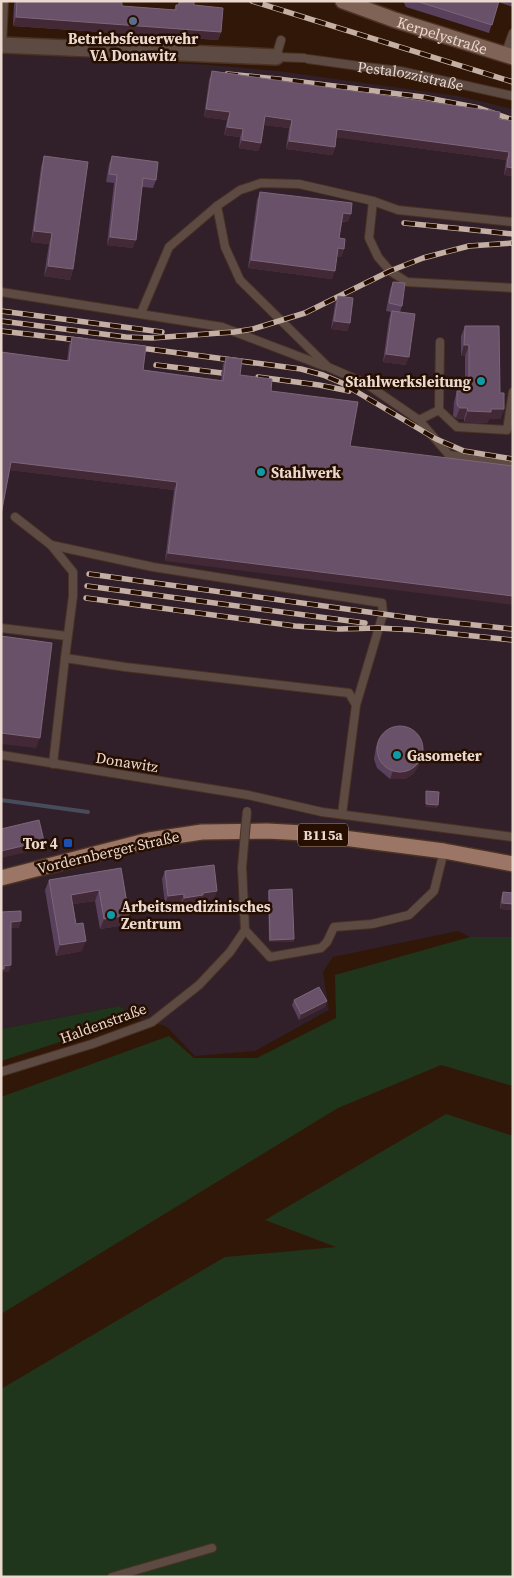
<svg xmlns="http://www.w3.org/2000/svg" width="514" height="1578" font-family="'Source Serif 4',serif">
<rect width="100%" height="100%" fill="#311707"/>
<polygon fill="#312029" points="1,53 210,65 278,71 458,96 513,109 513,937 470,937 458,931 333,957 323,972 329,1010 255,1051 195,1056 166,1026 134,1018 120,1006 1,1029"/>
<g fill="#20361c">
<polygon points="470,937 513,937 513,1086 441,1065 338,1108 1,1314 1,1097 169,1036 194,1058 257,1058 336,1018 335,975"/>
<polygon points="120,1006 134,1018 1,1061 1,1029"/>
<polygon points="446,1114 513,1136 513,1577 1,1577 1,1389 225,1257 336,1247 265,1220"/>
</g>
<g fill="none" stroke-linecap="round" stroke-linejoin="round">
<polyline stroke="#464c5c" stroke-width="4" points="1,800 88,812"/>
<g stroke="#4b3223" stroke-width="10">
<g id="lane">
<polyline points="281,40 276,57 304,58"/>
<polyline points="2,45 4,1"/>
<polyline points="505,55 513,33"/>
<path id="s1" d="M308,59L366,67L400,71L513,96"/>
<polyline points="373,201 369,238 378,257 390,271 407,282 513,288"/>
<polyline points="217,206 225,247 240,280 328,367 365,383 419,420 449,455 513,464"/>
<polyline points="1,292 222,327 324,366"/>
<polyline points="141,313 169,247 217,206 240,190 261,183 299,184 373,201 398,210 513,222"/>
<polyline points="440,342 439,410 457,427 507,430 513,392"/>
<polyline points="419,420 439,410"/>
<polyline points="15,517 51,545 73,572 73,596 65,658"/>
<polyline points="51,545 153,567 382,603 383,614 356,705"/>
<polyline points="1,628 67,636"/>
<polyline points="1,755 248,795 322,812 513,837"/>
<polyline points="53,764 65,658 125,667 349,693 356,705 342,814"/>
<polyline points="242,867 245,930"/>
<polyline points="245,930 270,957 321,948 327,942 334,927 372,924 409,915 434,891 444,851"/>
<polyline points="1,1072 92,1044 152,1022 199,985 230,952 245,930"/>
<polyline points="112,1577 212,1548"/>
</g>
</g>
<g stroke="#4b3223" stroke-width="18">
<polyline id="street" points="1,45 276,57"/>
</g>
<g stroke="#4b3223" stroke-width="18">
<g id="secondary">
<path id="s2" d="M343,1L395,20L513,57"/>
</g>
</g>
<g stroke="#4b3223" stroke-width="18">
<polyline id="primary" points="1,878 149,840 202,832 267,831 305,833 444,851 513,864"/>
</g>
<use href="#lane" stroke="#5d4b43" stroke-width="8"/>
<use href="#street" stroke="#5d4b43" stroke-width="15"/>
<use href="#secondary" stroke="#806357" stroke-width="15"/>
<use href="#primary" stroke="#9b7566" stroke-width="15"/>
<g stroke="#c3afa4" stroke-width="5.5">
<g id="rail">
<polyline points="252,1 513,82"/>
<polyline points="227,74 278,79 423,97 479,108 513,120"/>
<polyline points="404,223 513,234"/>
<polyline points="1,311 162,332"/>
<polyline points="1,321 126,337 152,338 234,332 253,329 305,313 390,271 423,258 469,246 513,243"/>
<polyline points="1,331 86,341"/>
<polyline points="133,347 301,369 323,375 342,383 436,439 464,451 513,459"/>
<polyline points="156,365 222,373"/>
<polyline points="258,377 319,385 349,391"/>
<polyline points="89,574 427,620 513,629"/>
<polyline points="87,586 365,623"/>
<polyline points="86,598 295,626 339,629 378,628 415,630 513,640"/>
</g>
</g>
<use href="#rail" stroke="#260e01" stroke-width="4" stroke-dasharray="11" stroke-linecap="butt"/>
<g stroke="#4b3223" stroke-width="10" stroke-linecap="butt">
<polyline id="lane-bridge" points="242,867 247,811"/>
</g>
<use href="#lane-bridge" stroke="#5d4b43" stroke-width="8"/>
</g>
<g fill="#59405d">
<polygon points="15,1 121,1 122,6 174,10 176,5 178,5 179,2 183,2 183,1 194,5 221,32 218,40 13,26 14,4"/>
<polygon points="403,1 499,1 489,33 406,7"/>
<polygon points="501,1 513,1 513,7 501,3"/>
<polygon points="212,71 513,121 513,176 504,175 506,160 336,137 335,147 332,155 286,149 289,128 264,125 261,143 258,151 239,148 240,137 224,135 227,120 204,117 209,80"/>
<polygon points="44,156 73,269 70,280 44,276 49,244 31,242 41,167"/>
<polygon points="112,156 156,180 153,188 142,187 133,248 107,245 114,183 106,182 109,164"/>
<polygon points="260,192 348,222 342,222 339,238 344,249 341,257 336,257 332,279 248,268 257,200"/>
<polygon points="393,282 402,306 400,312 406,365 383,362 389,319 391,312 386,311 390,290"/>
<polygon points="338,296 350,323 347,331 331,329 335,304"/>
<polygon points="465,326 500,393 504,409 500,419 489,419 487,423 464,422 464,419 456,418 453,416 454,402 457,391 465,391 465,356 461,356 461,336"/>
<polygon points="72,337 143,370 221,380 223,365 226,357 242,359 165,561 174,490 10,470 1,352 67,361 69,345"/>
<polygon points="379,739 423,755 420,763 413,774 405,779 390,779 377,768 374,759 376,747"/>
<polygon points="121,868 129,915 125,925 100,929 95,901 73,904 76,924 82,951 56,956 45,890 49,880"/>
<polygon points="165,871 214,899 201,900 200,904 181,906 181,902 165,904 162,879"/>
<polygon points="269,890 294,939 293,942 269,942 268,892"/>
<polygon points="503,892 513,893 513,910 500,909 501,898"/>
<polygon points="294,1000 327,1001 325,1007 299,1020 292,1005"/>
</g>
<g fill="#422935">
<polygon points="16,17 221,32 218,40 13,26"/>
<polygon points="206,109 230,112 227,120 204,117"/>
<polygon points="265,116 292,120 289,128 262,125"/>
<polygon points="227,127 243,129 240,137 224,135"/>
<polygon points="337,129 509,152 506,160 334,137"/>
<polygon points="242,140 261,143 258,151 239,148"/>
<polygon points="289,141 335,147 332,155 286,149"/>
<polygon points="507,167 513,168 513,176 504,175"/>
<polygon points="343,213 351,214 348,222 340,221"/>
<polygon points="34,231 52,233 49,244 31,242"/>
<polygon points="110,237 136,240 133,248 107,245"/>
<polygon points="338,248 344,249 341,257 335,257"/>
<polygon points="251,260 335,271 332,279 248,268"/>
<polygon points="48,266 73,269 70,280 44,276"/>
<polygon points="334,321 350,323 347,331 331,329"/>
<polygon points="464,345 469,345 465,356 461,356"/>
<polygon points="386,354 409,357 406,365 383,362"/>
<polygon points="460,408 467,408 464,419 456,418"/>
<polygon points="491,409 504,409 500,419 489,419 487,423 464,422 468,411"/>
<polygon points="11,462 177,482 174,490 8,470"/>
<polygon points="168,553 513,596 513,605 165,561"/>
<polygon points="1,733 40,738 36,748 1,744"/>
<polygon points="423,755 420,763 413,774 405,779 390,779 393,771"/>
<polygon points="426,804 438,805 437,808 425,807"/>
<polygon points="44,841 41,849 1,858 1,851"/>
<polygon points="99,890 95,901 67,905 71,895"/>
<polygon points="217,891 214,899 201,900 200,904 181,906 184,898 203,893"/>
<polygon points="184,894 181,902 165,904 168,896"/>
<polygon points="502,903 513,904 513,910 500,909"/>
<polygon points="129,915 125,925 100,929 104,919"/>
<polygon points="21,921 19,928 8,928 11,922"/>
<polygon points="294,939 293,942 269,942 270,940"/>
<polygon points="86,941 82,951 56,956 60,945"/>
<polygon points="11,965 9,972 3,972 1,975 1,969 4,966"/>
<polygon points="327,1001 325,1007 299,1020 301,1014"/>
</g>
<g fill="#695169" stroke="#7d6679">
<polygon points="17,1 121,1 121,3 122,3 122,6 176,10 176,5 179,5 179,2 194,1 194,5 223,8 221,32 16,17"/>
<polygon points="416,1 499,1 492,25"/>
<polygon points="212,71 500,112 499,119 513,121 513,168 507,167 509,152 337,129 335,147 289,141 292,120 265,116 261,143 242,140 243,129 227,127 230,112 206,109"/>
<polygon points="44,156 88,162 73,269 48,266 52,233 34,231"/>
<polygon points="112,156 158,162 156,180 143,178 136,240 110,237 117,175 109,174"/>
<polygon points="260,192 352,203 351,214 343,213 339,238 345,239 344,249 338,248 335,271 251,260"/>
<polygon points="393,282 405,283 402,306 389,303"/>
<polygon points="338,296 353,298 350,323 334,321"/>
<polygon points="392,311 415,314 409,357 386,354"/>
<polygon points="465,326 499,326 500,393 504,393 504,409 491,409 491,412 468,411 467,408 460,408 457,405 457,391 469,391 469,345 464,345"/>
<polygon points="72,337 146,346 143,370 223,381 226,357 242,359 240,375 272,379 271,391 358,402 350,446 513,466 513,596 168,553 177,482 11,462 1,515 1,352 69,361"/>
<polygon points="1,636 52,643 40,738 1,733"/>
<circle cx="400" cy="749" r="23"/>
<polygon points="426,791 439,792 438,805 426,804"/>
<polygon points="39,820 44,841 1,851 1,829"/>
<polygon points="214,865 217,891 203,893 203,895 184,898 184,894 168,896 165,871"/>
<polygon points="121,868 129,915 104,919 99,890 71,895 76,924 83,923 86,941 60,945 49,880"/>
<polygon points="292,889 294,939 270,940 269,890"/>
<polygon points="503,892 513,893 513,904 502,903"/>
<polygon points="21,911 21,921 11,922 11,965 4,966 4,969 1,969 1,912"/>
<polygon points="319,987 327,1001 301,1014 294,1000"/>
</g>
<circle fill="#5c6f8a" stroke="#260e01" stroke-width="2" cx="133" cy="21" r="5"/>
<g fill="#0f9aa8" stroke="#260e01" stroke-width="2">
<circle cx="481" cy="381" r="5"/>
<circle cx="261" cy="472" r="5"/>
<circle cx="397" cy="755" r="5"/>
<circle cx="111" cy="915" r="5"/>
</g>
<rect fill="#1a4fb4" stroke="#260e01" stroke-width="2" x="63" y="838" width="10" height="10" rx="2.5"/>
<g text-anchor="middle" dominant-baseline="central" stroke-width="5" stroke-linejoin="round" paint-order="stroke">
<rect fill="#260e01" stroke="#b09c91" stroke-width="1" x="298" y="823.5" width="50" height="23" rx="4"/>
<g font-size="14" font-weight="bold" fill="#ebd9cf">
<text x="323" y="835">B115a</text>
</g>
<g font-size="15" fill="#ebd9cf" stroke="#260e01">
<text stroke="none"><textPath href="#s2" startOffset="105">Kerpelystraße</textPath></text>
<text stroke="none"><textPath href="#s1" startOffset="104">Pestalozzistraße</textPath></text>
<text transform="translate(127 762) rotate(9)">Donawitz</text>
<text transform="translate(108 852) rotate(-13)">Vordernberger Straße</text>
<text transform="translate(103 1023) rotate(-20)">Haldenstraße</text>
</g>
<g font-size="15" font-weight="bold" fill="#ebd9cf" stroke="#260e01" text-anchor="start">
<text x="133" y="38" text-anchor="middle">Betriebsfeuerwehr<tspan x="133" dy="17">VA Donawitz</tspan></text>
<text x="471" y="381" text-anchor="end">Stahlwerksleitung</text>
<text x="271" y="472">Stahlwerk</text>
<text x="407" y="755">Gasometer</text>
<text x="58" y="843" text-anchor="end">Tor 4</text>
<text x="121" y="906">Arbeitsmedizinisches<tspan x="121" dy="17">Zentrum</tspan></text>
</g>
</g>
<rect width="514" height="1578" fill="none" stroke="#ebd9cf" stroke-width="5"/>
</svg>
